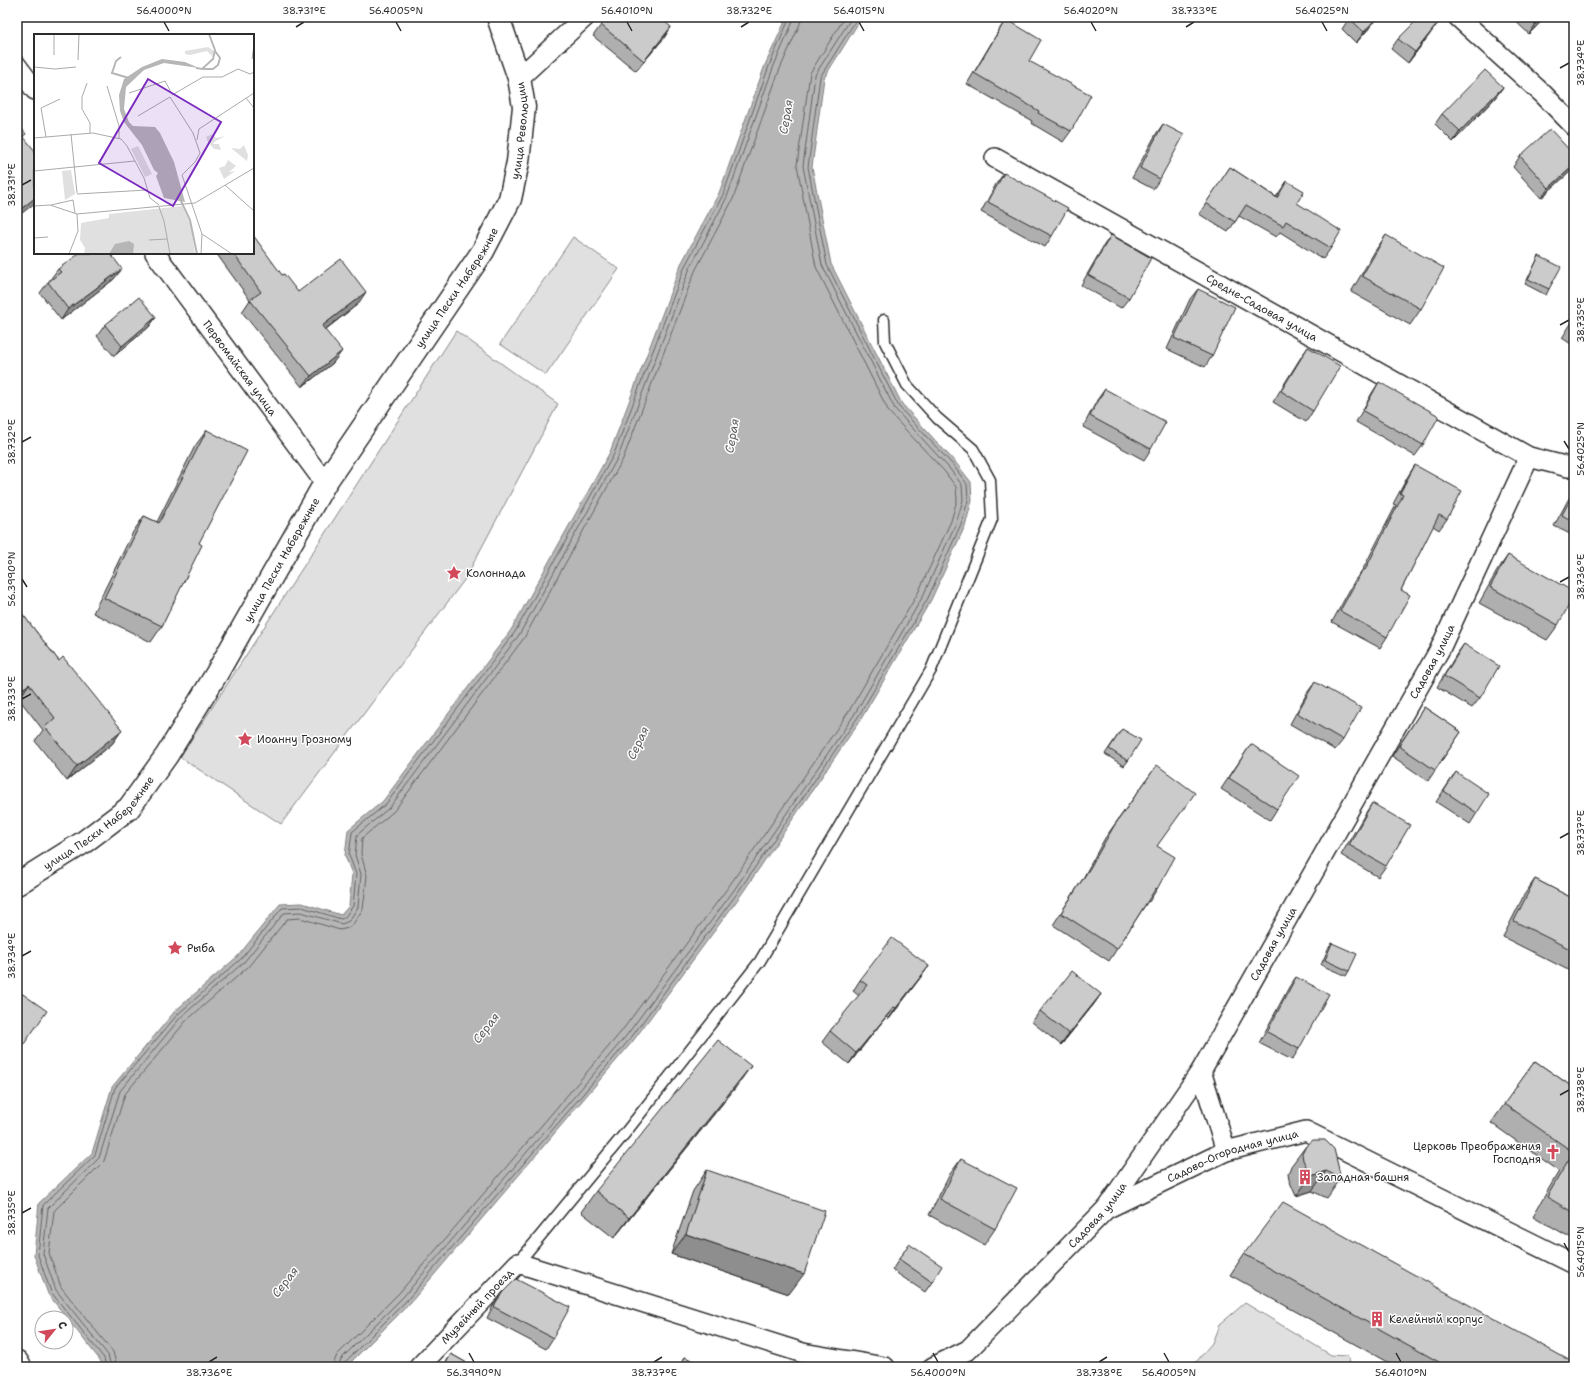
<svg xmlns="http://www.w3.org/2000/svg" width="1591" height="1384" font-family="'Shantell Sans',sans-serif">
<rect width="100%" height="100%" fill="#fff"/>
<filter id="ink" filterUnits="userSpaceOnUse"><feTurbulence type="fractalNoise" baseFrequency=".025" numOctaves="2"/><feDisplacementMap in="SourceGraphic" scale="8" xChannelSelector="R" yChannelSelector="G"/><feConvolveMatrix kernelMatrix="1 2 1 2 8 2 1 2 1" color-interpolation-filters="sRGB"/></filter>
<g filter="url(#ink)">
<g fill="#e0e0e0" stroke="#868686">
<polygon points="573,237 619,269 546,375 500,344"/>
<polygon points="456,331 558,404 465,579 281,824 180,757"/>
<polygon points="1245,1303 1331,1355 1347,1356 1352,1367 1192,1367 1212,1343 1219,1325"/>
</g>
<polygon fill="#b6b6b6" stroke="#7e7e7e" points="787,17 862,17 824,78 812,167 831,264 902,404 956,463 971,482 972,501 965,526 931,600 861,719 741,895 633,1041 411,1302 346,1367 103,1367 100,1360 48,1294 34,1255 39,1203 92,1153 112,1087 175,1011 238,956 280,904 302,903 341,915 349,906 352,874 345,856 348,830 383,801 511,630 610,452 681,264 719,193 765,65"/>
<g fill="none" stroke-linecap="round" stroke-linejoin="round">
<g stroke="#636363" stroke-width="1">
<polyline points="106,1367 104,1358 51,1292 38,1255 43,1205 95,1155 115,1088 178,1014 241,959 282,908 302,907 341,919 345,917 353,906 356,874 349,855 352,832 386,804 515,632 614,454 685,266 723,195 769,66 790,17"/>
<polyline points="111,1367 108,1355 56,1290 43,1254 48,1208 99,1158 120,1091 181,1017 244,962 284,913 301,912 342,924 349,921 358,907 361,874 355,855 357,835 390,807 519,635 618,457 690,268 727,197 773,68 795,17"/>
<polyline points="117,1367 113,1352 61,1287 49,1253 54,1211 104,1161 125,1094 186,1021 248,967 287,919 300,918 340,930 348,928 353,924 363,909 367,876 361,854 362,838 394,811 524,638 623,459 695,271 733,199 779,71 800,24 801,17"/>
<polyline points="332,1367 337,1355 400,1292 621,1032 729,886 849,711 918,593 951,521 957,500 956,487 945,472 889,412 816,267 797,165 810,73 845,17"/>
<polyline points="338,1367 341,1359 404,1296 626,1036 734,890 854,715 923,596 956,523 963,500 962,485 949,468 895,409 822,265 803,166 815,75 852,17"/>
<polyline points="343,1367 345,1362 408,1299 630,1039 738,892 858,717 928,598 961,524 968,501 967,484 953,465 899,407 827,265 808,167 820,77 858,17"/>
</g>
<g stroke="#2b2b2b" stroke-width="13">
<polyline id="service" points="518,1263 626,1132 760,961 931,670 992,519 990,480 973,449 937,418 907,385 885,342 884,320"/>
</g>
<g stroke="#2b2b2b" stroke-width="22">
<g id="minor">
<polyline points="1458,17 1543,94 1574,126"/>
<polyline points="17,66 35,90"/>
<polyline points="519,78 585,17"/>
<path id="s1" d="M995,158L1529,457L1568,467L1574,465"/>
<path id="s2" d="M155,253L325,483"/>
<polyline points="1201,1071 1226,1151"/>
<path id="s3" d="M1106,1209L1226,1151L1306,1131L1574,1264"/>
<path id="s4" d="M419,1367L518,1263L803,1353L885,1367"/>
<path id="s5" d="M933,1367L968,1350L1106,1209L1201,1071L1440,649L1529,457"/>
</g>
</g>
<g stroke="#2b2b2b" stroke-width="25">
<g id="secondary">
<path id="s6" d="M17,884L84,842L129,808L167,755L217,673L325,483L483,251L510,199L518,162L524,107L519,78L498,17"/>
</g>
</g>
<g stroke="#2b2b2b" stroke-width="25">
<polyline id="primary" points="17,1362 20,1367"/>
</g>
<use href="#service" stroke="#fff" stroke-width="10"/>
<use href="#minor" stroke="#fff" stroke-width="19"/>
<use href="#secondary" stroke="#fff" stroke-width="22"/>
<use href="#primary" stroke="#fff" stroke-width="22"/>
</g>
<g fill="#afafaf" stroke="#2b2b2b">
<polygon points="1350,17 1379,17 1356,43 1342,29"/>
<polygon points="1511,17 1546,17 1529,34"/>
<polygon points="1006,19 1029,61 1071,131 1063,142 1031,123 1032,121 967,84 999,30"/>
<polygon points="601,25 671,27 664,38 636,71 593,36"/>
<polygon points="1430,34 1408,63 1391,49 1398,39"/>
<polygon points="1503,87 1495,98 1453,142 1435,124 1442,114"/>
<polygon points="1163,124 1160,179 1153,189 1132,178 1156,134"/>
<polygon points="1520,156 1571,171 1541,198 1513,167"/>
<polygon points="1230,167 1276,197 1287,181 1297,203 1331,248 1323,259 1280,232 1276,237 1239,216 1228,232 1199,214"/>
<polygon points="1004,173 1052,236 1045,247 981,212 996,184"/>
<polygon points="1111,235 1129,298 1121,308 1081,285 1104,245"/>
<polygon points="1386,235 1421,309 1410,325 1351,292 1375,251"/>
<polygon points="216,253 253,253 282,275 298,292 358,304 325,330 333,363 302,387 242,312 250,300"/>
<polygon points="1539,256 1549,289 1546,295 1525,284"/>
<polygon points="58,269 114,279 61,320 40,293"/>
<polygon points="1198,289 1212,356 1205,367 1167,349 1190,299"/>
<polygon points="156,317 149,327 114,356 97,336 105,325"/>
<polygon points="1574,319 1574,346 1562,338"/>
<polygon points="1308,347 1313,411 1306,422 1273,402 1301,357"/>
<polygon points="1379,382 1423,445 1415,456 1356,422 1372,393"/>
<polygon points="1105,389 1151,449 1144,460 1083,427 1097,400"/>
<polygon points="207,430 199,543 162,626 151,642 93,613 133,532 144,516 157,522 195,446"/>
<polygon points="1415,465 1447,519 1439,530 1433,526 1401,590 1387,637 1380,648 1332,622 1355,580 1363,569 1396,505 1393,504 1408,476"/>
<polygon points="1574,491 1574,536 1554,526 1568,500"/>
<polygon points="1508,555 1558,625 1547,640 1479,603 1497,571"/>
<polygon points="17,607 59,661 122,730 112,744 67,781 35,741 43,730 19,699 17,700"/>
<polygon points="1464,644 1480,698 1472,708 1437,687 1456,655"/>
<polygon points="1315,682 1343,740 1335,750 1290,724 1307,693"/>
<polygon points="1424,707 1461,732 1428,781 1392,756"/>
<polygon points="1122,729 1128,761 1124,766 1105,754"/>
<polygon points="1251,744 1277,809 1270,820 1221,789"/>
<polygon points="1157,765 1157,889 1149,902 1148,901 1109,961 1053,925 1082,880 1105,838"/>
<polygon points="1456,772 1477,813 1470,824 1436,802"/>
<polygon points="1372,803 1386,866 1378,877 1341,855 1365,814"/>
<polygon points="1535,879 1574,899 1574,973 1503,937 1524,895"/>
<polygon points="1332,943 1349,971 1346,976 1321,965 1328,949"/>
<polygon points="929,966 889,1019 886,1017 849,1064 822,1042 830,1031 859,996 853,991 860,980"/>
<polygon points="1296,977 1299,1049 1292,1060 1259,1043 1289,987"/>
<polygon points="1101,994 1094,1004 1061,1045 1032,1022 1040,1011"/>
<polygon points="1535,1061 1574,1088 1574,1238 1573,1239 1533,1216 1559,1171 1491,1123"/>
<polygon points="736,1087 614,1238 581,1212 596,1191"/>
<polygon points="1306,1146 1341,1178 1327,1198 1312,1191 1296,1196 1289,1180 1288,1174 1291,1166"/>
<polygon points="961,1159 995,1229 984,1245 929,1215 950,1174"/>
<polygon points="707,1170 789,1294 671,1254 693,1191"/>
<polygon points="909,1244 932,1282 925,1292 892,1270"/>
<polygon points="1244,1254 1574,1367 1396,1367 1230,1275"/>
<polygon points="502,1293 553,1338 546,1349 487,1318 494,1304"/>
<polygon points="451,1354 474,1367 443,1367"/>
<polygon points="685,1357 705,1367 678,1367"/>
</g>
<g fill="#8e8e8e" stroke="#2b2b2b">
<polygon points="1377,17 1379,17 1356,43 1364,32"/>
<polygon points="1543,17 1546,17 1529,34 1536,24"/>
<polygon points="1438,23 1430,34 1408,63 1415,52"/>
<polygon points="671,27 664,38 636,71 644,61"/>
<polygon points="1503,87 1495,98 1453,142 1460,131"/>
<polygon points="1574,165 1574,167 1571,171 1541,198 1549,188"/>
<polygon points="35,198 35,203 17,217 17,212"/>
<polygon points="122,269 114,279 61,320 68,309"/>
<polygon points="366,292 358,304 314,338 322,326"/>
<polygon points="156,317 149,327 114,356 122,346"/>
<polygon points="342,351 333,363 302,387 311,376"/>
<polygon points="29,684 19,699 17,700 17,698 24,688"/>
<polygon points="122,730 112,744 67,781 77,766"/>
<polygon points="929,966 921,977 889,1019 896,1008"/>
<polygon points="1101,994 1094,1004 1061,1045 1069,1034"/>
<polygon points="894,1007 886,1017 849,1064 856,1053"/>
<polygon points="751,1066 736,1087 614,1238 629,1218"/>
<polygon points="1326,1171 1312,1191 1296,1196 1311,1176"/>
<polygon points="686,1234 804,1274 789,1294 671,1254"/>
</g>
<g fill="#cbcbcb" stroke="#2b2b2b">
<polygon points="608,17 659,17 671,27 644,61 601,25"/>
<polygon points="1350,17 1377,17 1364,32 1349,18"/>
<polygon points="1420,17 1429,17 1438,23 1415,52 1398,39"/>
<polygon points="1529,17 1543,17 1536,24"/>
<polygon points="1006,19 1041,40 1029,61 1091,95 1071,131 1038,113 1039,111 974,73"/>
<polygon points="1485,70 1503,87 1460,131 1442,114"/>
<polygon points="17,123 26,134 23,136 35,151 35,198 17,212"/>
<polygon points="1163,124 1184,135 1160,179 1140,168"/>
<polygon points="1550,129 1574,155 1574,165 1549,188 1520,156"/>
<polygon points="1230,167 1277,198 1287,181 1304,191 1297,203 1341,231 1331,248 1286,221 1283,226 1246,205 1235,222 1206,203"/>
<polygon points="1004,173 1068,208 1052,236 988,202"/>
<polygon points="253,235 282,275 284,274 298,292 341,259 366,292 322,326 342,351 311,376 250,300 261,292 233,253 253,253"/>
<polygon points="1111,235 1151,258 1129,298 1088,275"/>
<polygon points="1386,235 1444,268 1421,309 1362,276"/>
<polygon points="80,253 110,253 122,269 68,309 48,282 61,272 58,269"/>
<polygon points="1539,256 1561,267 1549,289 1528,279"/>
<polygon points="1198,289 1235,307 1212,356 1174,338"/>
<polygon points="139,297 156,317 122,346 105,325"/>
<polygon points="1308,347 1340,366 1313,411 1281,391"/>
<polygon points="1379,382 1439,416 1423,445 1363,411"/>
<polygon points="1105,389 1166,422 1151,449 1090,416"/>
<polygon points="207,430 247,451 199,543 202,545 162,626 104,598 144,516 159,523"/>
<polygon points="1415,465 1462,491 1447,519 1439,515 1401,590 1410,595 1387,637 1340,611 1363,569 1365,570 1403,495 1400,493"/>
<polygon points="1574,492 1574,522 1562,515"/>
<polygon points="1508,555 1574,592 1574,596 1558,625 1490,587"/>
<polygon points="17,607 59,661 63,657 122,730 77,766 45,727 55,718 29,684 24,688 17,680"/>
<polygon points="1464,644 1499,666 1480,698 1444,676"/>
<polygon points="1315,682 1361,708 1343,740 1297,713"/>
<polygon points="1424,707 1461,732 1435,770 1399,746"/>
<polygon points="1122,729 1141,740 1128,761 1109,749"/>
<polygon points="1251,744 1299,776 1277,809 1229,778"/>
<polygon points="1157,765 1195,793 1157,846 1175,857 1157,889 1156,888 1117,949 1061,913 1090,868 1114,826"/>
<polygon points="1456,772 1489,794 1477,813 1444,791"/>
<polygon points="1372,803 1410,825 1386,866 1349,845"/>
<polygon points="1535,879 1574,899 1574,951 1514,921"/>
<polygon points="892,938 929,966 896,1008 894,1007 856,1053 830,1031 867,985 860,980"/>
<polygon points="1332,943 1357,954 1349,971 1325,960"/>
<polygon points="1072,971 1101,994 1069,1034 1040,1011"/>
<polygon points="1296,977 1329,994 1299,1049 1267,1032"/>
<polygon points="17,990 47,1011 17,1054"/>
<polygon points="718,1040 751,1066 629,1218 596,1191"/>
<polygon points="1535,1061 1574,1088 1574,1213 1547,1197 1573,1152 1504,1104"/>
<polygon points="1313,1140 1325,1140 1334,1149 1341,1178 1326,1171 1311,1176 1303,1160 1302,1154 1306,1146"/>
<polygon points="961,1159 1017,1188 995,1229 940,1199"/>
<polygon points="707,1170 825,1211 804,1274 686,1234"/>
<polygon points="1283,1202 1574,1363 1574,1367 1448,1367 1244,1254"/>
<polygon points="909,1244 942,1266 932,1282 899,1259"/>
<polygon points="516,1279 570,1307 553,1338 494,1307 502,1293"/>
<polygon points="451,1354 474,1367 444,1367"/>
<polygon points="685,1357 705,1367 680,1367"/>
</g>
</g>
<path fill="none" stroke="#2b2b2b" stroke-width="1.5" d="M164,22L169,31M396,22L401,31M627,22L632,31M859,22L864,31M1091,22L1096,31M1322,22L1327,31M296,27L304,22M741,27L749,22M1186,27L1194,22M1560,68L1569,63M22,185L31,180M1560,325L1569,320M1564,441L1569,449M22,442L31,437M22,579L27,587M1560,582L1569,577M22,699L31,694M1560,838L1569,833M22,956L31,951M1560,1095L1569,1090M22,1213L31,1208M1564,1243L1569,1252M469,1353L474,1362M933,1353L938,1362M1164,1353L1169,1362M1396,1353L1401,1362M209,1362L217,1357M654,1362L662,1357M1099,1362L1107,1357"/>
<defs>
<g id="sight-bare" transform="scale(1.2)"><path d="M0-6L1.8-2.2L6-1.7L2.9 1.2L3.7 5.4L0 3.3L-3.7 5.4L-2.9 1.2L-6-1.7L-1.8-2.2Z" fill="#d1495b" stroke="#fff" stroke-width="2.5" paint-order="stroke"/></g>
<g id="church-bare" transform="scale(1.2)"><path d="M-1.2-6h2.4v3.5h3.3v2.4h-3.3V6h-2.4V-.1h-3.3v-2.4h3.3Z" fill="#d1495b" stroke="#fff" stroke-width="2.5" paint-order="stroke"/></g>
<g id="building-bare" transform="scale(1.2)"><path d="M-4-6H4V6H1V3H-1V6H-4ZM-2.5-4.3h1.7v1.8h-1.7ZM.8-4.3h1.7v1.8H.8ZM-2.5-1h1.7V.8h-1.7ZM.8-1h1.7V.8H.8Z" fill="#d1495b" stroke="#fff" stroke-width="2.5" paint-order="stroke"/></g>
</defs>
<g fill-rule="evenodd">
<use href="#sight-bare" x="454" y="573"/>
<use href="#sight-bare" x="245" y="739"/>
<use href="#sight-bare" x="175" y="948"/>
<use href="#church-bare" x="1553" y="1152"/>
<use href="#building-bare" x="1305" y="1177"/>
<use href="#building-bare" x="1377" y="1319"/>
</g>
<g text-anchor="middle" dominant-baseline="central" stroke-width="3" stroke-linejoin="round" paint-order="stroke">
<g font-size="11" fill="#2b2b2b" stroke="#fff">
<text stroke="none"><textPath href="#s6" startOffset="924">улица Революции</textPath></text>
<text stroke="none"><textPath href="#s6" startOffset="751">улица Пески Набережные</textPath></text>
<text stroke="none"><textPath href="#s1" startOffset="306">Средне-Садовая улица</textPath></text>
<text stroke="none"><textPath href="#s2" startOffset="143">Первомайская улица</textPath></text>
<text stroke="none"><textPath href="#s6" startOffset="427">улица Пески Набережные</textPath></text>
<text stroke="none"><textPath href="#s5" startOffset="874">Садовая улица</textPath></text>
<text stroke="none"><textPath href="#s6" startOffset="103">улица Пески Набережные</textPath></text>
<text stroke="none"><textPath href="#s5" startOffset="550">Садовая улица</textPath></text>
<text stroke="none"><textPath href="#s3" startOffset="138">Садово-Огородная улица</textPath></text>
<text stroke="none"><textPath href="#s5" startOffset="226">Садовая улица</textPath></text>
<text stroke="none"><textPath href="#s4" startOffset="84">Музейный проезд</textPath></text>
</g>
<g font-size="11" fill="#2b2b2b" stroke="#fff" text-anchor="start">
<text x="466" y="573">Колоннада</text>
<text x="257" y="739">Иоанну Грозному</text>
<text x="187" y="948">Рыба</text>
<text x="1541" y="1146" text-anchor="end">Церковь Преображения<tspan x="1541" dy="13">Господня</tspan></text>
<text x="1317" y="1177">Западная башня</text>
<text x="1389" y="1319">Келейный корпус</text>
</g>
<g font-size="12" font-style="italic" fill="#5c5c5c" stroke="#fff">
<text transform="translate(786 117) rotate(-80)">Серая</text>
<text transform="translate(732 436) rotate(-80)">Серая</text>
<text transform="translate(638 743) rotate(-65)">Серая</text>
<text transform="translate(486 1028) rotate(-52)">Серая</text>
<text transform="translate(285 1282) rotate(-52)">Серая</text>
</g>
</g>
<g transform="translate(34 34)">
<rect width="220" height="220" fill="#fff"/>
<path d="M174,13L180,17L178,22L173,17L156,21L151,20V17ZM178,100L182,104L191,102L180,108L179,110H185L187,116L180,115L174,108L172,103ZM210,111L214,121L213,127L197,114L206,115ZM104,112L118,140L111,143L97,115ZM194,126L202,132L195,138L201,137L190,145L185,134L191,132ZM37,136L41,160L31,166L28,137ZM148,172L157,191L161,220H50L51,214L46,206L47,189L75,184V180Z" fill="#e0e0e0"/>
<path d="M128,25L151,28L165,34L130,29L110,36L92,53L90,75L95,88L99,92L121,93L126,99L140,128L151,168L130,164L122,142L124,139L120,136L108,111L90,88L86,77L85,61L90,45L108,33ZM95,207L100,210L99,220H75L81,210Z" fill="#b6b6b6"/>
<path fill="none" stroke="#b6b6b6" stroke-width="2" d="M87,23L82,27L78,39L95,44M162,34L168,35L179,25L181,16L175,0M169,35H179L184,31L186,24L181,17M146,165L156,186L163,220"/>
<path fill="none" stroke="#aaa" stroke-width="1" d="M20,21V0M218,25L220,11M44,26L45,0M0,33L21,35L42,33M53,49L48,63V75L56,89V99M73,52L85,92V104M95,59L131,47L138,60M138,61L169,43H188L204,35L216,40L220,38M136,63L159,99L166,119L161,128L148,141L168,200L167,220M212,64L220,74M104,82L136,63M37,100L43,159M12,103L7,74L26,65M0,104L59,99L87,105L93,112L110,144L116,164L125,171M163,106L165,95L220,59M0,137L101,127M191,151L220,177M43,160L113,156M39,166L41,179M17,171L39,166M0,172L16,171L43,180L161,169L220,134M125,173L130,187L136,220M168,200L198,220M0,204L14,203M115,206L133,205M35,220L44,197L43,180"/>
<path fill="#7b2cbf" fill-opacity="0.15" stroke="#7b2cbf" stroke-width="2" d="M114,45L187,88L139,172L65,129Z"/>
<rect width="220" height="220" fill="none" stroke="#2b2b2b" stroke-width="2"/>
</g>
<rect width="1591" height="1384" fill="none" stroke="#fff" stroke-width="44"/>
<g transform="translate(54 1330) rotate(60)"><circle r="19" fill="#ffffff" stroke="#aaaaaa"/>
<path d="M0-3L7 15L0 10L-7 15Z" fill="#d1495b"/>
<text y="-6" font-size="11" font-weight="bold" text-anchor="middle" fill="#2b2b2b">С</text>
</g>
<rect x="22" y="22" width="1547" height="1340" fill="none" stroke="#2b2b2b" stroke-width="1.5"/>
<g font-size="10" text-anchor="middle" fill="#2b2b2b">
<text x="164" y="14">56.4000°N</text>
<text x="304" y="14">38.731°E</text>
<text x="396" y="14">56.4005°N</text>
<text x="627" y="14">56.4010°N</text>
<text x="749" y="14">38.732°E</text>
<text x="859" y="14">56.4015°N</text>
<text x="1091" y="14">56.4020°N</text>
<text x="1194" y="14">38.733°E</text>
<text x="1322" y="14">56.4025°N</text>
<text transform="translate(1580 63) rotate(-90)" y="4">38.734°E</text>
<text transform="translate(11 185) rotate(-90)" y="4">38.731°E</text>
<text transform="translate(1580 320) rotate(-90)" y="4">38.735°E</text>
<text transform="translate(11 442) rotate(-90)" y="4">38.732°E</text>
<text transform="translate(1580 449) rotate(-90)" y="4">56.4025°N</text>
<text transform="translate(1580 577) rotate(-90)" y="4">38.736°E</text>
<text transform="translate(11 579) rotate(-90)" y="4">56.3990°N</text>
<text transform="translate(11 699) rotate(-90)" y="4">38.733°E</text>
<text transform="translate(1580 833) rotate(-90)" y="4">38.737°E</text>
<text transform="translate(11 956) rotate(-90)" y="4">38.734°E</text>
<text transform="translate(1580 1090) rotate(-90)" y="4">38.738°E</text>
<text transform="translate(11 1213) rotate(-90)" y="4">38.735°E</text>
<text transform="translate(1580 1252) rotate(-90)" y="4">56.4015°N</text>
<text x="209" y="1376">38.736°E</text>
<text x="474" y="1376">56.3990°N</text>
<text x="654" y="1376">38.737°E</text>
<text x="938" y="1376">56.4000°N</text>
<text x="1099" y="1376">38.738°E</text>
<text x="1169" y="1376">56.4005°N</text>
<text x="1401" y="1376">56.4010°N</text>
</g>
</svg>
